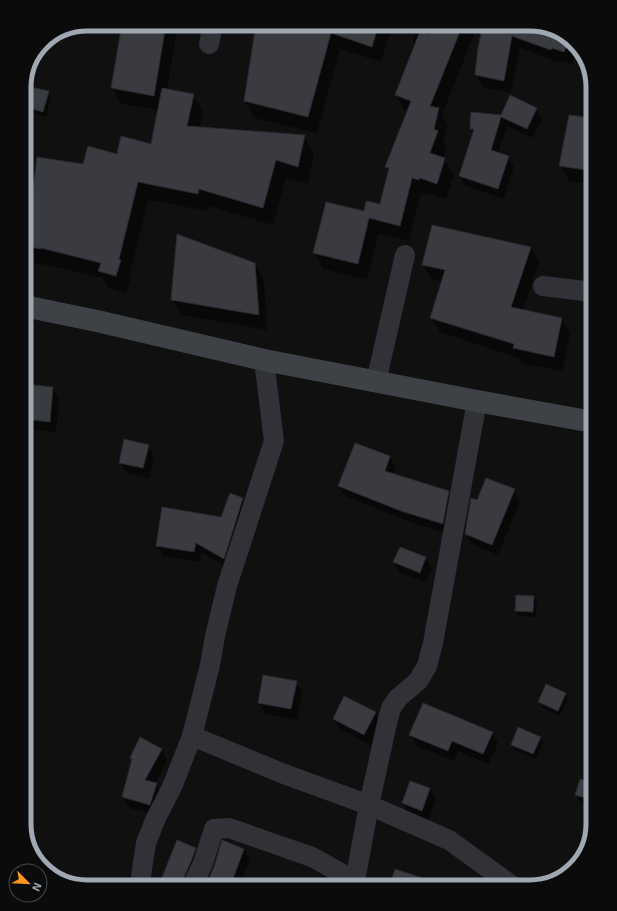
<svg xmlns="http://www.w3.org/2000/svg" width="617" height="911" font-family="'Exo 2',sans-serif">
<rect width="100%" height="100%" fill="#101011"/>
<g fill="#0007">
<polygon points="123,24 169,24 176,36 167,90 193,95 203,112 200,128 304,136 314,153 308,184 286,178 273,225 209,206 208,211 148,200 129,276 131,278 126,294 110,289 103,278 51,266 50,266 24,261 24,180 35,183 84,165 152,145 159,110 121,104 112,88"/>
<polygon points="257,24 393,24 381,62 340,49 317,133 254,118 245,101"/>
<polygon points="402,24 471,24 475,32 442,115 448,125 443,142 447,148 443,159 444,159 454,175 446,199 429,193 428,196 421,193 409,241 378,234 367,280 324,269 314,253 364,212 380,206 389,172 386,166 407,112 405,111 396,95 415,45 413,41 416,31"/>
<polygon points="484,24 565,34 579,49 572,64 559,61 558,62 520,48 511,93 484,88 476,75"/>
<polygon points="48,92 51,97 46,117 29,112 26,107"/>
<polygon points="536,109 542,119 533,138 507,126 498,153 508,157 514,167 504,199 465,186 460,176 474,134 471,128 502,117"/>
<polygon points="593,119 593,184 569,181 560,165"/>
<polygon points="593,190 593,229 585,215"/>
<polygon points="531,247 539,262 523,310 562,319 570,333 562,371 522,363 519,358 440,332 431,318 443,282 431,279 423,265"/>
<polygon points="255,264 264,280 267,330 181,315 172,299"/>
<polygon points="24,385 53,388 59,399 56,432 24,429"/>
<polygon points="356,444 390,457 396,468 393,475 448,492 454,503 449,534 407,521 345,496 339,486"/>
<polygon points="148,445 154,456 149,479 126,473 120,463"/>
<polygon points="514,490 520,501 498,555 472,544 466,534 477,501"/>
<polygon points="243,499 248,509 229,568 201,552 200,562 163,556 157,546 221,518"/>
<polygon points="425,558 432,569 426,583 400,573 394,562"/>
<polygon points="534,597 537,602 536,617 519,616 516,611"/>
<polygon points="296,682 302,693 297,720 265,714 259,703"/>
<polygon points="565,694 568,699 560,716 542,707 539,702"/>
<polygon points="375,713 381,724 371,745 340,729 334,719"/>
<polygon points="492,733 498,743 489,764 458,751 454,761 417,746 411,735"/>
<polygon points="540,738 543,743 536,759 515,750 512,745"/>
<polygon points="161,749 167,760 155,784 156,784 162,795 156,815 129,808 123,797 133,760 131,758"/>
<polygon points="580,780 593,784 593,806 580,803 576,795"/>
<polygon points="430,789 436,800 428,821 409,814 403,803"/>
<polygon points="223,842 244,850 250,860 242,880 239,879 235,887 206,887 214,868"/>
<polygon points="195,849 201,860 190,887 167,887 162,880"/>
</g>
<g fill="#3a3b40" stroke="#2a2a2e">
<polygon points="122,24 166,24 154,96 111,88"/>
<polygon points="256,24 379,24 372,47 331,33 308,117 244,101"/>
<polygon points="432,24 463,24 430,106 439,108 434,129 438,131 430,153 445,158 437,184 420,178 419,180 412,178 400,226 369,218 358,264 313,253 326,202 364,211 366,201 380,204 389,168 385,167 411,101 395,95 420,31 429,34"/>
<polygon points="483,24 534,24 565,34 570,40 564,52 552,48 551,50 512,36 504,81 475,75 478,48"/>
<polygon points="30,87 49,91 43,112 25,107"/>
<polygon points="162,88 194,94 187,126 305,135 298,167 276,160 263,208 199,189 198,194 138,182 119,259 121,260 116,276 98,271 101,263 41,248 41,249 24,246 24,187 33,189 37,157 83,164 88,146 117,154 121,136 151,144"/>
<polygon points="510,95 537,108 527,129 501,117 491,150 509,156 498,189 459,176 474,129 470,129 471,112 501,115"/>
<polygon points="569,115 593,118 593,171 559,166"/>
<polygon points="432,225 531,247 511,307 562,318 554,357 513,348 514,344 430,318 445,270 422,265"/>
<polygon points="177,234 255,263 259,315 171,300"/>
<polygon points="24,384 53,387 50,422 24,419"/>
<polygon points="124,439 149,445 143,468 119,463"/>
<polygon points="355,443 390,456 385,471 449,491 443,524 401,511 338,486"/>
<polygon points="486,478 515,489 492,545 465,534 471,498 477,500"/>
<polygon points="230,493 243,498 224,559 196,543 194,552 156,546 162,507 221,517"/>
<polygon points="400,547 426,557 420,573 393,562"/>
<polygon points="516,595 534,596 533,612 515,611"/>
<polygon points="263,675 297,681 291,709 258,703"/>
<polygon points="546,684 566,693 558,711 538,702"/>
<polygon points="344,696 376,712 364,735 333,719"/>
<polygon points="423,703 493,732 483,754 452,741 448,751 409,735"/>
<polygon points="518,727 541,737 533,754 511,745"/>
<polygon points="140,737 162,749 145,780 157,783 150,805 122,797 132,759 130,758"/>
<polygon points="580,779 593,783 593,800 575,795"/>
<polygon points="410,781 430,788 422,811 402,803"/>
<polygon points="177,840 196,848 192,859 182,882 181,887 179,887 161,880"/>
<polygon points="222,840 244,849 230,887 205,887 214,867"/>
<polygon points="395,869 441,884 440,887 389,887"/>
</g>
<g fill="none" stroke-linecap="round" stroke-linejoin="round">
<g stroke="#303237" stroke-width="20">
<polyline points="209,44 213,24"/>
<polyline points="543,286 593,292"/>
<polyline points="376,382 405,255"/>
<polyline points="192,736 284,774 369,805 449,840 514,887"/>
<polyline points="140,887 142,869 146,843 156,818 172,787 192,736 210,665 215,636 227,586 274,441 264,360"/>
<polyline points="192,887 203,863 214,829 229,828 312,857 355,881 369,805 388,719 391,708 398,698 418,681 427,666 433,643 477,401"/>
</g>
<polyline stroke="#3e4247" stroke-width="22" points="24,306 97,321 264,360 477,401 593,422"/>
</g>
<path d="M0 0H617V911H0ZM87 31H530A56 56 0 0 1 586 87V824A56 56 0 0 1 530 880H87A56 56 0 0 1 31 824V87A56 56 0 0 1 87 31Z" fill="#0b0b0c" fill-rule="evenodd"/>
<path fill="none" stroke="#a0a8b4" stroke-width="5" d="M87 31H530A56 56 0 0 1 586 87V824A56 56 0 0 1 530 880H87A56 56 0 0 1 31 824V87A56 56 0 0 1 87 31Z"/>
<g transform="translate(28 883) rotate(114)"><circle r="19" fill="#0b0b0c" stroke="#474a4f"/>
<path d="M0-3L7 15L0 10L-7 15Z" fill="#ff941a"/>
<text y="-6" font-size="11" font-weight="bold" text-anchor="middle" fill="#a0a8b4">N</text>
</g>
</svg>
